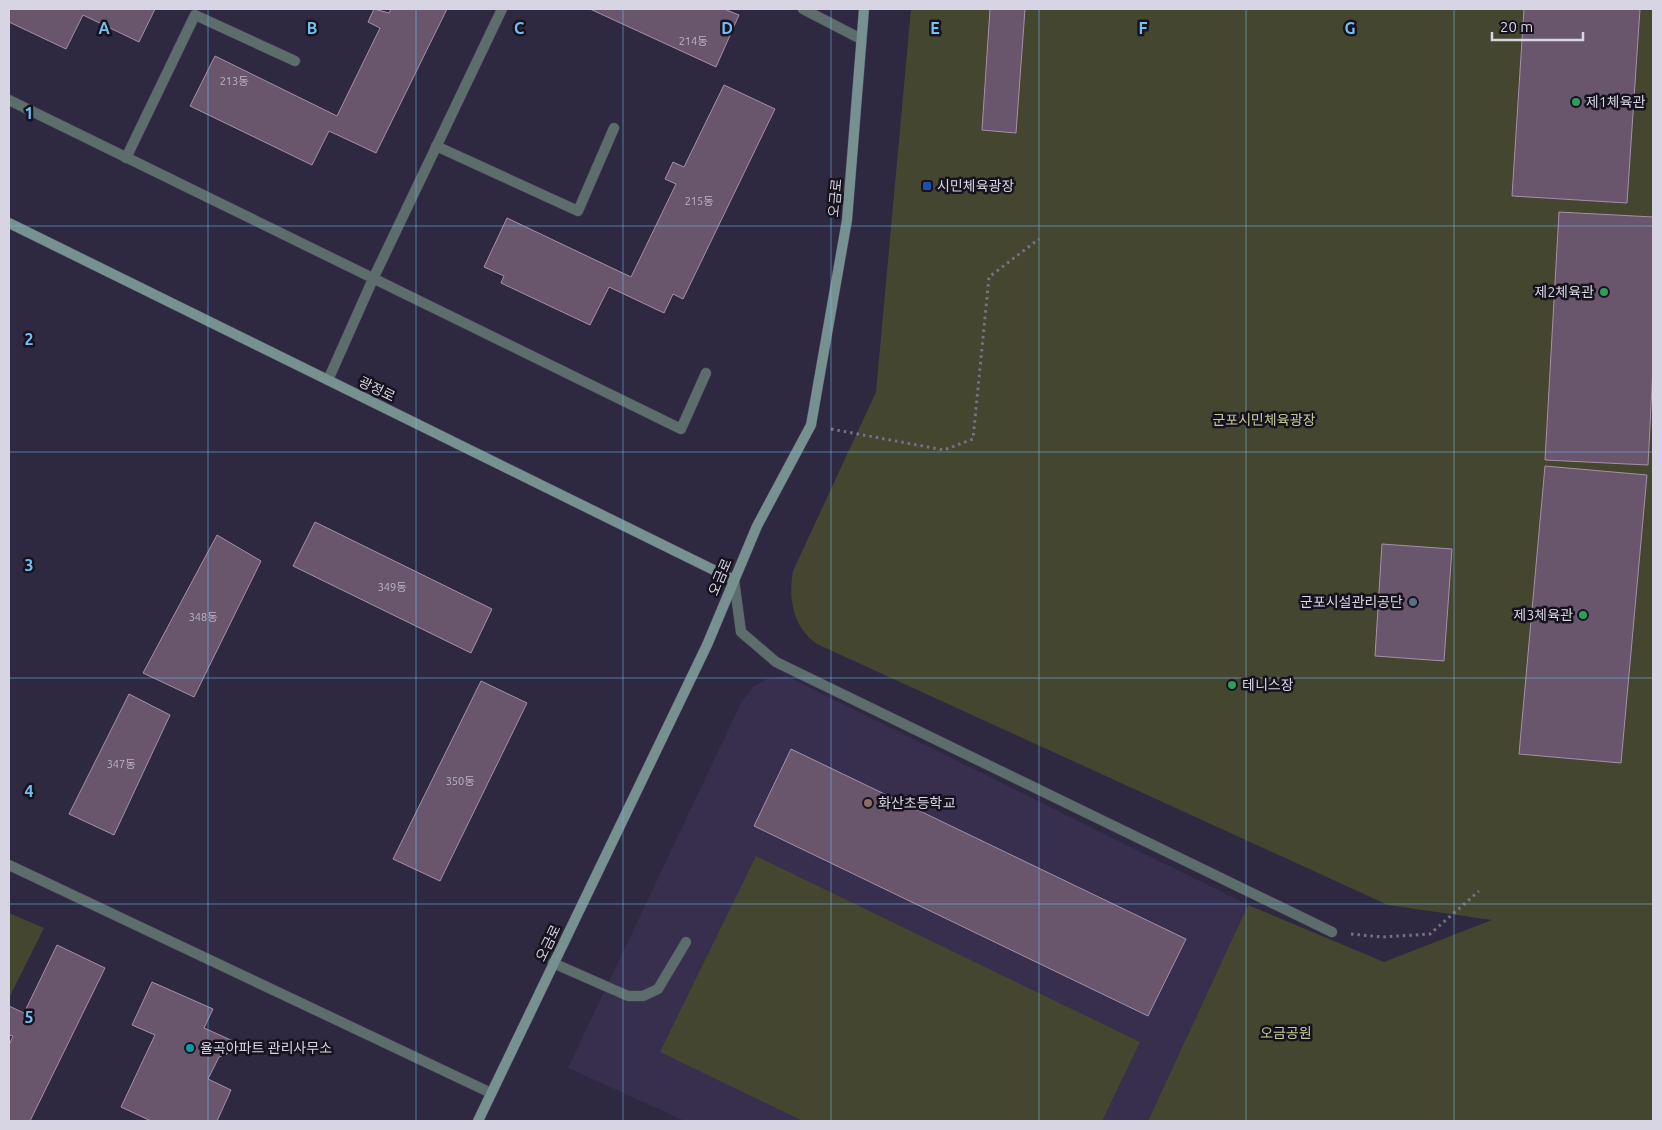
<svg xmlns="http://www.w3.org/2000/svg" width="1662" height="1130" font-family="Ubuntu,'Noto Sans KR',sans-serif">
<rect width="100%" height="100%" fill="#2e2940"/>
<polygon fill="#372f4d" points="786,676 1248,905 1148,1121 685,1121 568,1068 742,701 753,687 767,679"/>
<g fill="#45462f">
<path d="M911,9H1653V1121H1148L1248,905L1384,962L1492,920L1388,905L817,644C793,627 788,599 793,571L876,392Z"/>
<polygon points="756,856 1140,1042 1102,1121 803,1121 660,1052"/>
<polygon points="9,913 44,928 9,998"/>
</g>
<g fill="#69566d" stroke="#a490a9">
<polygon points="9,9 155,9 139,42 83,15 66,49 9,22"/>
<polygon points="374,9 389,13 391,9 447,9 376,153 329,131 312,165 190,106 215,56 337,116 380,28 368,22"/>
<polygon points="590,9 724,9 739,15 716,67"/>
<polygon points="990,9 1025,9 1016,133 982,130"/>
<polygon points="1524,9 1640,9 1627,203 1512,196"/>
<polygon points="724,85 775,109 683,299 673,294 664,313 609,287 590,325 501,283 504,276 484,267 507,218 631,277 676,184 665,179 673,162 684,167"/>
<polygon points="1559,212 1653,217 1653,367 1648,465 1545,460"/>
<polygon points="1545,466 1647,475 1621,763 1519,754"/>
<polygon points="315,522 492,609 471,653 293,566"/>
<polygon points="217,535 261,561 194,697 143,673"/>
<polygon points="1382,544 1452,549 1444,661 1375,656"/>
<polygon points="481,681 527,703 440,881 393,859"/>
<polygon points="129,694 170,715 114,835 69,814"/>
<polygon points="791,749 1186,939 1148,1016 754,826"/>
<polygon points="57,945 105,968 30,1121 9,1121 9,1045 13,1036 9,1035 9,1006 24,1013"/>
<polygon points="152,982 213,1009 204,1028 233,1041 227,1054 219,1057 208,1079 231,1090 217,1121 151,1121 121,1107 155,1035 132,1025"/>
</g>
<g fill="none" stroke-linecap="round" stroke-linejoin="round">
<g stroke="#49445a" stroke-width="11">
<polyline id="lane" points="553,963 628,996 643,996 658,989 686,942"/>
</g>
<g stroke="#49445a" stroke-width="11">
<g id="street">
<polyline points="803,9 861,39"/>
<polyline points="9,100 681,429 706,373"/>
<polyline points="436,146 578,211 614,128"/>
<polyline points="126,158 195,15 295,61"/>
<polyline points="328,380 373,279 502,9"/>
<polyline points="734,580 741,632 776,662 1332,932"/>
<polyline points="9,865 491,1093"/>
</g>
</g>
<g stroke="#49445a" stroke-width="11">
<g id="secondary">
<polyline points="9,223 734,580"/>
<polyline points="478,1121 707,645 757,526 811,425 847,220 864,9"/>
</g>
</g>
<g stroke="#767286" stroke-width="3" stroke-dasharray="2.5 4" stroke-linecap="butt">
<polyline points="831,429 944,450 973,439 989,277 1039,239"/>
<polyline points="1351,934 1382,937 1430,934 1479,891"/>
</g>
<use href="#lane" stroke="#5d6d6c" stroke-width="10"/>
<use href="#street" stroke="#5d6d6c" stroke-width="10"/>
<use href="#secondary" stroke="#779090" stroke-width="10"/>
</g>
<path fill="none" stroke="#72c1f5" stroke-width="1" stroke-opacity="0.55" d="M208,9V1121M416,9V1121M623,9V1121M831,9V1121M1039,9V1121M1246,9V1121M1454,9V1121M9,226H1653M9,452H1653M9,678H1653M9,904H1653"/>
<g fill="#2e9e5b" stroke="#16131e" stroke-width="2">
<circle cx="1576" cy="102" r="5"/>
<circle cx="1604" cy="292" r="5"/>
<circle cx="1583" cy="615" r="5"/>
<circle cx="1232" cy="685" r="5"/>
</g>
<rect fill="#1a4fb4" stroke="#16131e" stroke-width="2" x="922" y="181" width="10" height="10" rx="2.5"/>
<circle fill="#5c6f8a" stroke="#16131e" stroke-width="2" cx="1413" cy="602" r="5"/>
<circle fill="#8d6e63" stroke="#16131e" stroke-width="2" cx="868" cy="803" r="5"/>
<circle fill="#0f9aa8" stroke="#16131e" stroke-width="2" cx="190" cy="1048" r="5"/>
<g text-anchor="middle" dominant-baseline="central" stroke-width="5" stroke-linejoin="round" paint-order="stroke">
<g font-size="11" fill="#bcb4c6">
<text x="693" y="41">214동</text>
<text x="234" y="81">213동</text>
<text x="699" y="201">215동</text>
<text x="392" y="587">349동</text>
<text x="203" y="617">348동</text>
<text x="121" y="764">347동</text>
<text x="460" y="781">350동</text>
</g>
<g font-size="14" fill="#d7d4e3" stroke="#16131e" text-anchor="start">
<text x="1586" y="102">제1체육관</text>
<text x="937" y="186">시민체육광장</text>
<text x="1594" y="292" text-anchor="end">제2체육관</text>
<text x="1403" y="602" text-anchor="end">군포시설관리공단</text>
<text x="1573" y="615" text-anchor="end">제3체육관</text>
<text x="1242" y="685">테니스장</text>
<text x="878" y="803">화산초등학교</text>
<text x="200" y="1048">율곡아파트 관리사무소</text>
</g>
<g font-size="14" fill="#d7d4e3" stroke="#16131e">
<text transform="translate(835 198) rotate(-85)">오금로</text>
<text transform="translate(377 389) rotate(26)">광정로</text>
<text transform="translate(720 577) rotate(-67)">오금로</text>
<text transform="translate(548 943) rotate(-64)">오금로</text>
</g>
<g font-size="14" fill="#c6c992" stroke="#16131e">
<text x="1264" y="420">군포시민체육광장</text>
<text x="1286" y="1033">오금공원</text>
</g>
</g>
<g font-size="16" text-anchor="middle" font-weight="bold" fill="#72c1f5" stroke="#16131e" stroke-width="5" stroke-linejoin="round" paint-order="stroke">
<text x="104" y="34">A</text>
<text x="312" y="34">B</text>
<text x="519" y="34">C</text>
<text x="727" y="34">D</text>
<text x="935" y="34">E</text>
<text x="1143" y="34">F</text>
<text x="1350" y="34">G</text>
<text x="29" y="119">1</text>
<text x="29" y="345">2</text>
<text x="29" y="571">3</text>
<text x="29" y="797">4</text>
<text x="29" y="1023">5</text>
</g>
<rect width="1662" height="1130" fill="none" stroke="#d7d4e3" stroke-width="20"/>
<path d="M1492 32v8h91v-8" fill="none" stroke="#d7d4e3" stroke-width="2.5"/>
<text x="1500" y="32" font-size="15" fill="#d7d4e3" stroke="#16131e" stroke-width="4" paint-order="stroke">20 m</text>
</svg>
